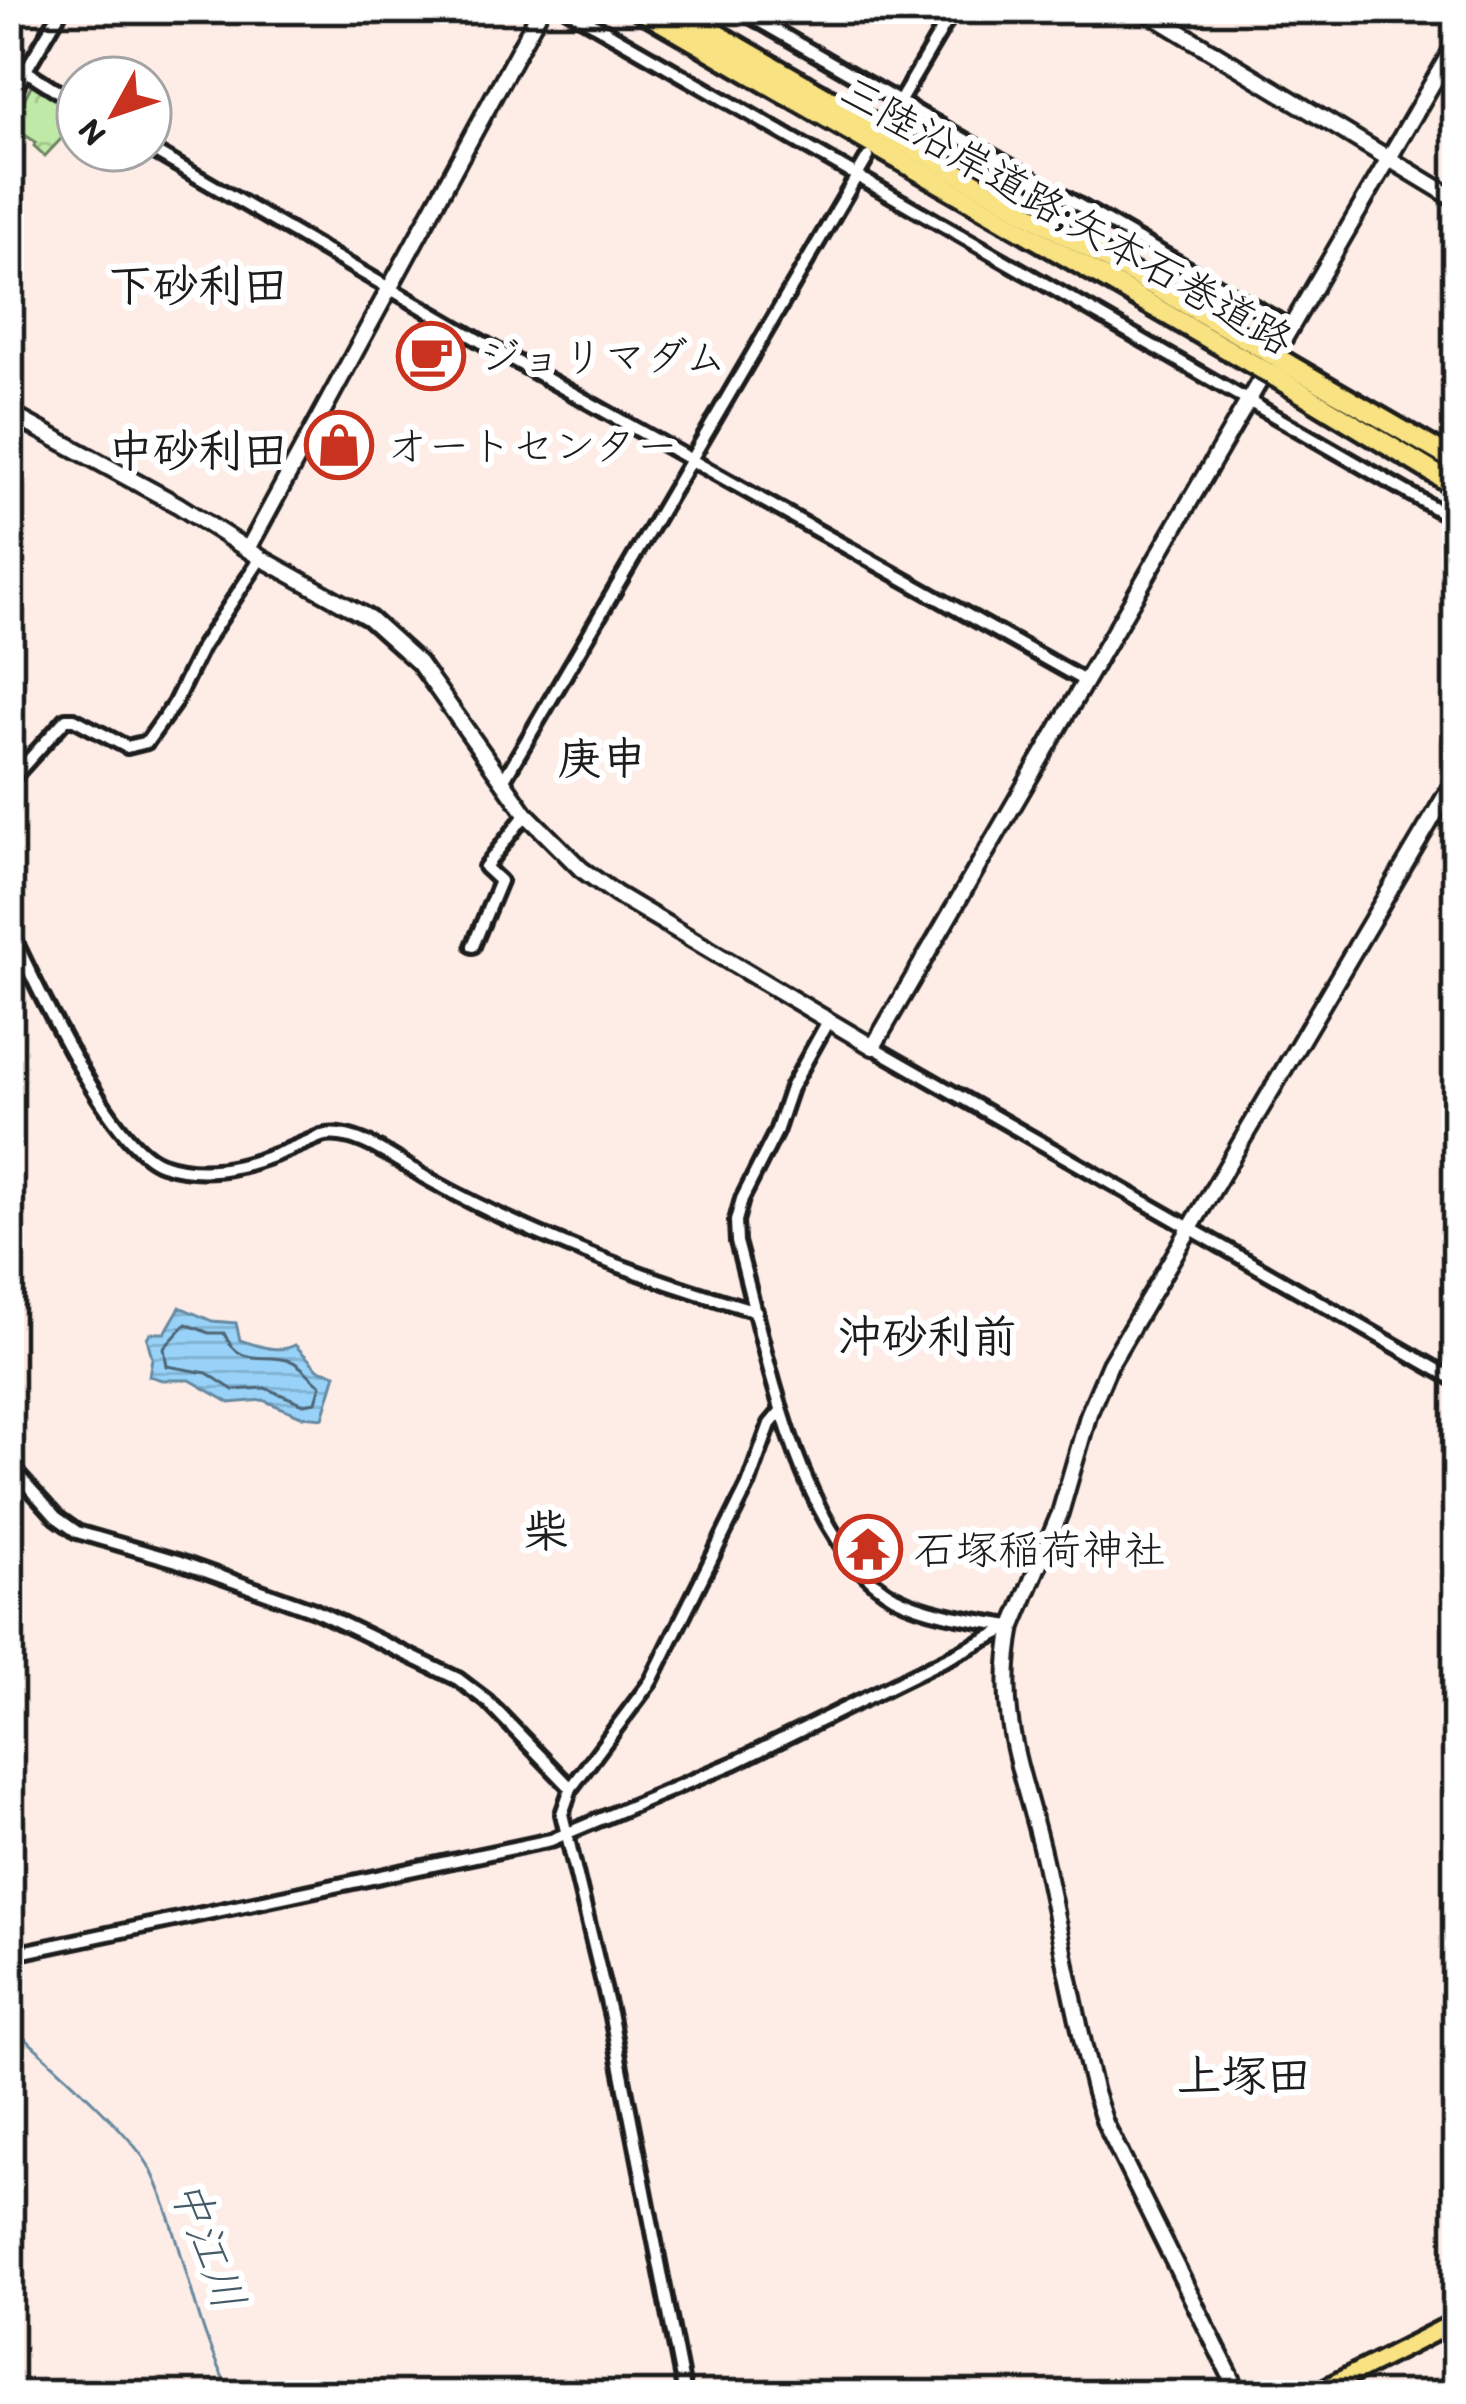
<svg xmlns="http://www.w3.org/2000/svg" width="1466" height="2404" font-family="Itim,'Klee One',sans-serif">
<defs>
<pattern id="park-crowns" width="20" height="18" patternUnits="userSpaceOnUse" patternTransform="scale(3)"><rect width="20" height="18" fill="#bee9a6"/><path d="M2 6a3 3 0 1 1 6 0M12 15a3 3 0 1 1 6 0" fill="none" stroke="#a3c78e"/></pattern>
<pattern id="water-rules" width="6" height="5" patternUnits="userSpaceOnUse" patternTransform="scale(3)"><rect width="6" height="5" fill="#98d2f8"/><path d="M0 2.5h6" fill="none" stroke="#82b4d4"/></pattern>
</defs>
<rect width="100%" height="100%" fill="#feede7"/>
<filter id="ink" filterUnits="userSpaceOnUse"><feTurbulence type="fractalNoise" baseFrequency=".00833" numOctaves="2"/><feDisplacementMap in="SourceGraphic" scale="24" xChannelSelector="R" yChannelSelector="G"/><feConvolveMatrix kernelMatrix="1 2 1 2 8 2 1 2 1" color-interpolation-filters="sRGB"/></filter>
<g filter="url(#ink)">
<polygon fill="url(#park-crowns)" stroke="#6d8261" stroke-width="3" points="33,82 78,109 78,121 45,156 34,146 36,142 10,126"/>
<path fill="url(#water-rules)" stroke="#6689a0" stroke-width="3" d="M180,1307L212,1321L236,1323L240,1340C256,1345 279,1354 295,1345L318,1369L336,1374L323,1418L301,1416L263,1400L230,1403L190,1380H162L149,1376L152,1358L147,1338L150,1333H165Z"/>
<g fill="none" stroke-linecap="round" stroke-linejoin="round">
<path stroke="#4e6574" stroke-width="3" d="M186,1324L209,1333H224C240,1369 262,1352 291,1361C301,1364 311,1379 321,1385L316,1402L304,1404L265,1388L233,1390L207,1373L167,1366L164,1348Z"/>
<path stroke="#6689a0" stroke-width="3" d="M9,2024C43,2055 133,2133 151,2170C185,2242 192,2324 232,2395"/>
<g stroke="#1c1c1c" stroke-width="20">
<g id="street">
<polyline points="567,9 1457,521"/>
<polyline points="738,9 1290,327"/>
<polyline points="9,60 78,104"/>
<polyline points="9,99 62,9"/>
<polyline points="894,111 954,9"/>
<polyline points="150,149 492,348 1083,680"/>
<polyline points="503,781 868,157"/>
<polyline points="9,782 66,719 74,719 127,747 147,742 174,704 202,647 261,558"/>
<path d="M9,928C33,979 110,1147 162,1164C218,1183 271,1157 321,1136C357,1127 399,1163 430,1180C533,1237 643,1278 756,1311"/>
<polyline points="473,946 500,881 485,867 526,814"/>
<path d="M828,1021L791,1088L776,1132L742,1199L736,1221L737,1242C765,1341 798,1544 895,1597C928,1614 975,1620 1011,1626"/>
<polyline points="873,1047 1457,1381"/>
<polyline points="9,1465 56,1517 77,1532 177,1561 314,1610 458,1679 487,1701 571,1788"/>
<polyline points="9,1955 551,1840 734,1763 1013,1626"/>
<polyline points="685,2395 611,2017 562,1814 571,1788 651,1681 748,1485 770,1424 781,1411"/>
</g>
</g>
<g stroke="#1c1c1c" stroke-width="22">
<g id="secondary">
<polyline points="1142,9 1457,200"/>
<polyline points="9,413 178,505 261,558 369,618 419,663 526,814 581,869 616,894 873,1047 1457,41"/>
<polyline points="248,549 541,9"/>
<path d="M1240,2395L1105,2123L1095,2093C1076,2018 1062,1944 1046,1869C1027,1777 994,1725 1013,1626L1060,1513L1089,1413L1110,1364L1457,776"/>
</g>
</g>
<g stroke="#1c1c1c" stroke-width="24">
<polyline id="primary" points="1311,2395 1457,2321"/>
</g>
<g stroke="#1c1c1c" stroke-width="27">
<g id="highway">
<polyline points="639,9 1251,363"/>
<polyline points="673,9 1260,347"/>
<polyline points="1288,364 1457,462"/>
<polyline points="1279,379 1457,487"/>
</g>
</g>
<use href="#street" stroke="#fff" stroke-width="10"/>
<use href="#secondary" stroke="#fff" stroke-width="14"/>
<use href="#primary" stroke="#f8e281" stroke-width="15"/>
<use href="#highway" stroke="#f8e281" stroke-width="18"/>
<g stroke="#1c1c1c" stroke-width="27" stroke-linecap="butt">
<g id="highway-bridge">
<polyline points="1260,347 1288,364"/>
<polyline points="1251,363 1279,379"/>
</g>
</g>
<use href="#highway-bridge" stroke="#f8e281" stroke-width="18"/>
</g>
</g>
<defs>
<g id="cafe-ring" transform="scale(3.45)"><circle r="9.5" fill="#fff" stroke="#c8321e" stroke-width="1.5"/><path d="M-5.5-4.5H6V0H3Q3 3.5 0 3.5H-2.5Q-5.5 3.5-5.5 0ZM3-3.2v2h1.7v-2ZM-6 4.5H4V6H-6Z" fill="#c8321e"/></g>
<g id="shop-ring" transform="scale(3.45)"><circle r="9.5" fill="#fff" stroke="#c8321e" stroke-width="1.5"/><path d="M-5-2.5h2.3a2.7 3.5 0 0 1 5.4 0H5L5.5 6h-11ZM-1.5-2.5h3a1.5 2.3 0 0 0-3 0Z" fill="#c8321e"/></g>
<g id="temple-ring" transform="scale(3.45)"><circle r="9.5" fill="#fff" stroke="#c8321e" stroke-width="1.5"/><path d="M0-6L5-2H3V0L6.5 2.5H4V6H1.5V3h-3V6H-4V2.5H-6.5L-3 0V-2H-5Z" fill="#c8321e"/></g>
</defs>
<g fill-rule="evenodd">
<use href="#cafe-ring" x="431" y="356"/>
<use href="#shop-ring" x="339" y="445"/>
<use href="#temple-ring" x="868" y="1549"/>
</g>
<g text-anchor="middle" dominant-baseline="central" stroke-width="12" stroke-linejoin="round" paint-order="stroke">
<g font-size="42" fill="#1c1c1c" stroke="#fff">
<text transform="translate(1067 215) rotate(30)">三陸沿岸道路;矢本石巻道路</text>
</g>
<g font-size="42" fill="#1c1c1c" stroke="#fff" text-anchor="start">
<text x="478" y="356">ジョリマダム</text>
<text x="386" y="445">オートセンター</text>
<text x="914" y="1549">石塚稲荷神社</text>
</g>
<g font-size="45" font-weight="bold" fill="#1c1c1c" stroke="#fff">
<text x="198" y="285">下砂利田</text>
<text x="198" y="450">中砂利田</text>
<text x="602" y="758">庚申</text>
<text x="927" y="1336">沖砂利前</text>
<text x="546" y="1530">柴</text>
<text x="1244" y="2075">上塚田</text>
</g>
<g font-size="45" font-style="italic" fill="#475c69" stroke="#fff">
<text transform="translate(209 2244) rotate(70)">中江川</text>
</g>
</g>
<rect width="1466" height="2404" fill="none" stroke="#fff" stroke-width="48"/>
<rect x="24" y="24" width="1418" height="2356" fill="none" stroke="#1c1c1c" stroke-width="4.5" filter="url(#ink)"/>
<g transform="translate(114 114) rotate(230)"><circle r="57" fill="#ffffff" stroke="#a4a4a4" stroke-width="3"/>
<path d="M0-9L21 45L0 30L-21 45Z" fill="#c8321e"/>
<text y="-18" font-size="33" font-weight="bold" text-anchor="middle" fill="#1c1c1c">N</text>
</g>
</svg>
